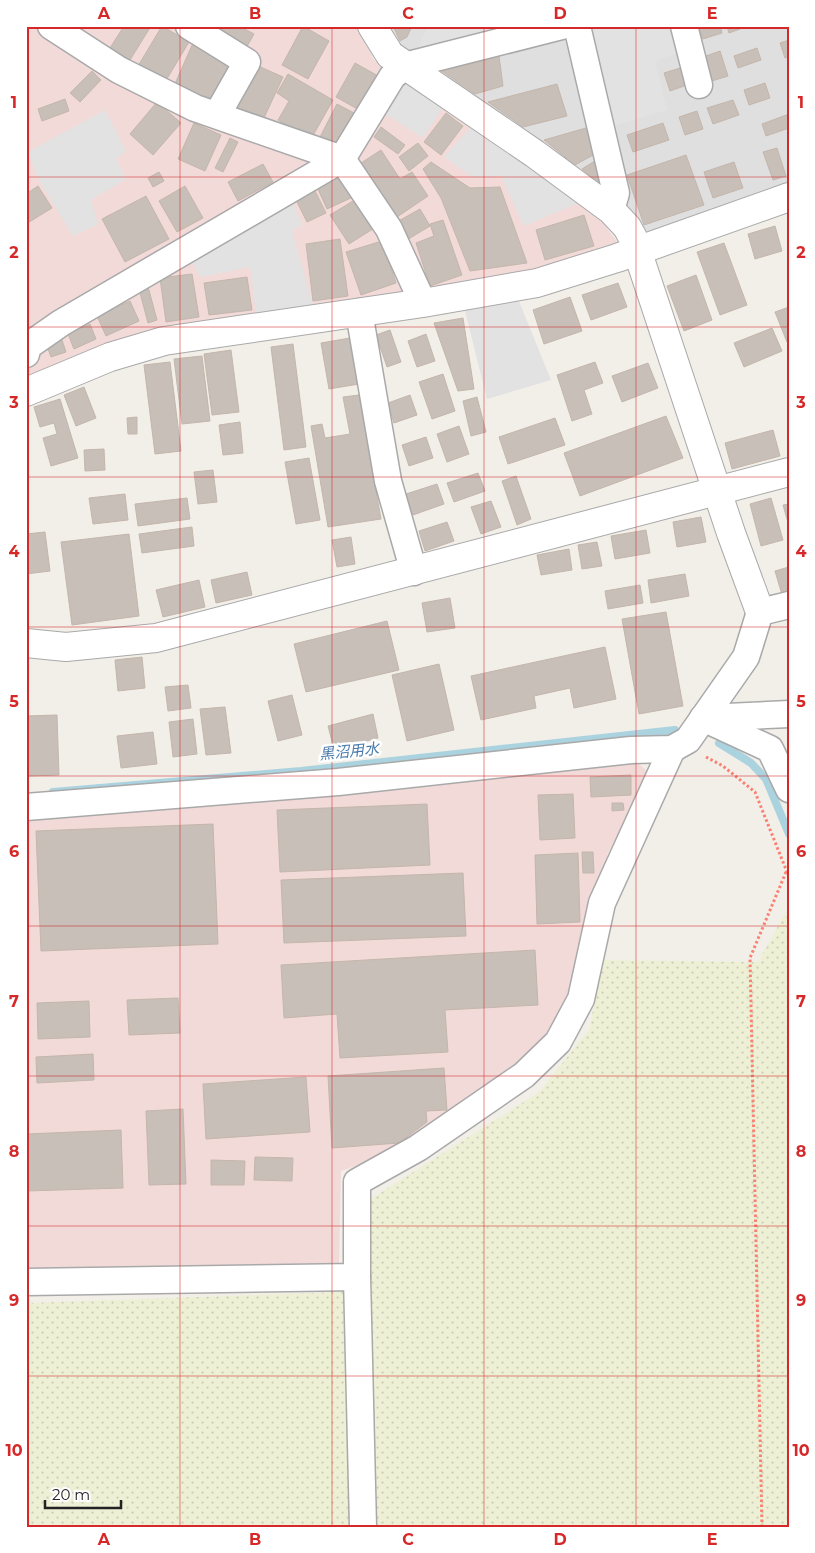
<svg xmlns="http://www.w3.org/2000/svg" width="815" height="1553" font-family="Montserrat,'Noto Sans JP',sans-serif">
<defs>
<pattern id="farmland-dots" width="8" height="8" patternUnits="userSpaceOnUse" patternTransform="scale(1.25)"><rect width="8" height="8" fill="#eef0d5"/><path d="M2 2h.1M6 6h.1" fill="none" stroke="#ccceb7" stroke-width="1.8" stroke-linecap="round"/></pattern>
</defs>
<rect width="100%" height="100%" fill="#f2efe9"/>
<polygon fill="#e0dfdf" points="386,26 789,26 789,183 645,233 393,43"/>
<g fill="#f2dad9">
<polygon points="26,26 358,26 374,60 578,203 603,223 619,244 534,272 147,330 26,376"/>
<polygon points="636,761 650,774 608,853 592,907 572,997 547,1037 515,1071 399,1151 341,1171 339,1267 26,1272 26,820 405,789"/>
</g>
<polygon fill="url(#farmland-dots)" points="786,912 789,918 789,1527 26,1527 26,1303 366,1291 369,1200 539,1092 589,1030 603,960 758,962"/>
<g fill="#e2e2e2">
<polygon points="428,26 502,26 505,34 414,55"/>
<polygon points="594,26 675,26 680,52 655,61 667,110 610,127 583,36"/>
<polygon points="404,82 443,107 423,138 384,113"/>
<polygon points="105,110 126,151 116,159 126,179 91,200 98,224 73,236 39,180 28,152"/>
<polygon points="471,127 578,203 524,226 501,176 472,177 444,157"/>
<polygon points="291,197 302,225 292,231 313,305 256,314 250,267 201,277 187,255"/>
<polygon points="518,299 551,380 487,399 464,307"/>
</g>
<g fill="none" stroke-linecap="round" stroke-linejoin="round">
<g stroke="#aad3df" stroke-width="8">
<polyline points="719,743 751,763 766,779 789,834"/>
<polyline points="53,792 301,771 675,730"/>
</g>
</g>
<g fill="#c7bfb8" stroke="#c4b6ab">
<polygon points="124,26 151,26 130,60 110,48"/>
<polygon points="162,26 189,42 165,82 138,66"/>
<polygon points="214,26 239,26 254,34 245,50"/>
<polygon points="303,26 329,41 308,79 282,65"/>
<polygon points="393,26 412,26 407,37 400,41"/>
<polygon points="698,26 720,26 722,33 703,39"/>
<polygon points="727,26 748,26 729,33"/>
<polygon points="789,40 789,57 785,58 780,43"/>
<polygon points="193,43 234,60 214,104 174,86"/>
<polygon points="757,48 761,60 738,68 734,56"/>
<polygon points="720,51 728,76 712,81 703,57"/>
<polygon points="499,56 503,86 475,94 442,71"/>
<polygon points="355,63 380,77 361,111 336,97"/>
<polygon points="256,65 283,77 263,120 237,108"/>
<polygon points="680,68 687,85 670,91 664,73"/>
<polygon points="92,71 101,80 80,102 70,93"/>
<polygon points="288,74 333,100 311,139 278,120 289,101 277,93"/>
<polygon points="765,83 770,98 749,105 744,90"/>
<polygon points="557,84 567,116 523,127 488,102"/>
<polygon points="65,99 69,111 42,121 38,109"/>
<polygon points="733,100 739,115 713,124 707,108"/>
<polygon points="157,102 181,123 153,155 130,134"/>
<polygon points="337,104 358,115 341,149 319,139"/>
<polygon points="697,111 703,129 685,135 679,117"/>
<polygon points="446,113 463,126 441,155 424,142"/>
<polygon points="789,114 789,128 766,136 762,124"/>
<polygon points="194,123 221,135 205,171 178,159"/>
<polygon points="663,123 669,140 633,152 627,135"/>
<polygon points="381,127 405,145 398,154 374,137"/>
<polygon points="586,128 595,154 575,165 544,140"/>
<polygon points="230,138 238,142 223,172 215,168"/>
<polygon points="418,143 428,156 409,171 399,157"/>
<polygon points="777,148 786,176 773,180 763,152"/>
<polygon points="381,150 400,179 412,172 428,196 397,217 361,163"/>
<polygon points="686,155 704,205 644,225 627,175"/>
<polygon points="598,159 601,185 582,169"/>
<polygon points="431,162 470,188 500,187 527,263 470,271 441,198 423,169"/>
<polygon points="734,162 743,188 713,198 704,172"/>
<polygon points="263,164 273,182 238,201 228,182"/>
<polygon points="159,172 164,181 153,187 148,178"/>
<polygon points="343,175 353,197 327,209 317,187"/>
<polygon points="38,186 52,208 26,224 26,194"/>
<polygon points="185,186 203,218 177,232 159,201"/>
<polygon points="315,191 326,213 307,222 296,200"/>
<polygon points="146,196 169,239 125,262 102,219"/>
<polygon points="358,198 376,227 349,244 330,215"/>
<polygon points="420,209 430,226 405,241 395,223"/>
<polygon points="584,215 594,246 545,260 536,230"/>
<polygon points="443,220 462,275 430,286 416,243 434,236 430,224"/>
<polygon points="775,226 782,251 755,259 748,234"/>
<polygon points="340,239 348,296 313,301 306,244"/>
<polygon points="382,241 396,283 361,295 346,252"/>
<polygon points="724,243 747,305 720,315 697,252"/>
<polygon points="192,274 199,317 166,322 160,278"/>
<polygon points="696,275 712,320 684,331 667,286"/>
<polygon points="247,277 252,310 209,315 204,283"/>
<polygon points="147,283 157,320 148,323 138,285"/>
<polygon points="618,283 627,307 591,320 582,295"/>
<polygon points="570,297 582,331 544,344 533,310"/>
<polygon points="130,301 139,321 106,336 97,316"/>
<polygon points="789,307 789,342 787,342 775,312"/>
<polygon points="463,318 474,389 458,391 434,323"/>
<polygon points="90,324 96,339 74,349 68,334"/>
<polygon points="772,328 782,351 744,367 734,343"/>
<polygon points="390,330 401,362 387,367 376,335"/>
<polygon points="426,334 435,361 417,367 408,341"/>
<polygon points="350,338 359,384 329,389 321,343"/>
<polygon points="62,340 66,352 51,357 47,346"/>
<polygon points="293,344 306,447 284,450 271,347"/>
<polygon points="231,350 239,412 212,415 204,354"/>
<polygon points="202,356 210,421 182,424 174,359"/>
<polygon points="170,362 181,451 155,454 144,365"/>
<polygon points="595,362 603,383 584,390 592,414 572,421 557,375"/>
<polygon points="648,363 658,388 622,402 612,376"/>
<polygon points="443,374 455,411 432,419 419,382"/>
<polygon points="84,387 96,418 76,426 64,395"/>
<polygon points="359,395 381,519 328,527 311,426 322,424 325,438 350,434 343,397"/>
<polygon points="410,395 417,415 394,423 388,403"/>
<polygon points="477,397 486,432 471,436 463,401"/>
<polygon points="60,399 78,458 51,466 43,438 57,434 54,423 40,427 34,407"/>
<polygon points="666,416 683,458 580,496 564,453"/>
<polygon points="137,417 137,434 128,434 127,418"/>
<polygon points="555,418 565,445 508,464 499,437"/>
<polygon points="240,422 243,453 223,455 219,425"/>
<polygon points="459,426 469,454 447,462 437,434"/>
<polygon points="773,430 780,456 732,469 725,443"/>
<polygon points="426,437 433,458 409,466 402,445"/>
<polygon points="104,449 105,470 85,471 84,450"/>
<polygon points="309,458 320,520 296,524 285,462"/>
<polygon points="213,470 217,502 198,504 194,472"/>
<polygon points="478,473 485,491 454,502 447,483"/>
<polygon points="516,476 531,519 517,525 502,481"/>
<polygon points="437,484 444,504 413,515 406,494"/>
<polygon points="125,494 128,520 93,524 89,498"/>
<polygon points="187,498 190,519 138,526 135,504"/>
<polygon points="771,498 783,540 761,546 750,504"/>
<polygon points="491,501 501,527 481,534 471,507"/>
<polygon points="789,504 789,526 783,505"/>
<polygon points="701,517 706,542 677,547 673,522"/>
<polygon points="447,522 454,541 425,551 419,531"/>
<polygon points="192,527 194,546 142,553 139,534"/>
<polygon points="646,530 650,553 615,559 611,536"/>
<polygon points="45,532 50,571 26,574 26,534"/>
<polygon points="129,534 139,616 72,625 61,542"/>
<polygon points="351,537 355,564 337,567 332,540"/>
<polygon points="597,542 602,566 582,569 578,545"/>
<polygon points="569,549 572,570 541,575 537,555"/>
<polygon points="789,567 789,596 783,598 775,571"/>
<polygon points="247,572 252,595 216,603 211,580"/>
<polygon points="685,574 689,596 651,603 648,580"/>
<polygon points="199,580 205,607 163,617 156,590"/>
<polygon points="640,585 643,603 608,609 605,591"/>
<polygon points="450,598 455,628 427,632 422,603"/>
<polygon points="666,612 683,706 639,714 622,619"/>
<polygon points="387,621 399,670 306,692 294,644"/>
<polygon points="605,647 616,699 574,708 570,688 534,696 536,708 481,720 471,676"/>
<polygon points="142,657 145,688 118,691 115,660"/>
<polygon points="439,664 454,730 407,741 392,675"/>
<polygon points="188,685 191,708 168,711 165,687"/>
<polygon points="292,695 302,735 278,741 268,701"/>
<polygon points="225,707 231,753 206,755 200,709"/>
<polygon points="373,714 378,738 334,749 328,726"/>
<polygon points="57,715 59,775 26,776 26,716"/>
<polygon points="193,719 197,754 173,757 169,722"/>
<polygon points="153,732 157,764 121,768 117,736"/>
<polygon points="631,775 631,795 591,797 590,777"/>
<polygon points="573,794 575,838 540,840 538,795"/>
<polygon points="612,803 623,803 624,810 612,811"/>
<polygon points="427,804 430,865 280,872 277,810"/>
<polygon points="213,824 218,944 41,951 36,831"/>
<polygon points="582,852 593,852 594,873 583,873"/>
<polygon points="578,853 580,922 537,924 535,855"/>
<polygon points="463,873 466,936 284,943 281,880"/>
<polygon points="535,950 538,1005 445,1010 448,1052 340,1058 337,1014 284,1018 281,965"/>
<polygon points="178,998 180,1033 129,1035 127,1000"/>
<polygon points="89,1001 90,1037 38,1039 37,1003"/>
<polygon points="93,1054 94,1080 37,1083 36,1057"/>
<polygon points="444,1068 447,1110 426,1111 427,1122 399,1143 332,1148 328,1076"/>
<polygon points="306,1077 310,1132 206,1139 203,1084"/>
<polygon points="183,1109 186,1184 149,1185 146,1111"/>
<polygon points="121,1130 123,1188 26,1191 26,1134"/>
<polygon points="255,1157 293,1158 292,1181 254,1180"/>
<polygon points="211,1160 245,1161 244,1185 211,1185"/>
</g>
<g fill="none" stroke-linecap="round" stroke-linejoin="round">
<g stroke="#a9a9a9" stroke-width="29">
<g id="minor">
<polyline points="51,26 119,70 195,108 342,159 389,229 423,303"/>
<polyline points="189,26 247,62 217,115"/>
<polyline points="577,26 616,193 611,210"/>
<polyline points="684,26 699,85"/>
<polyline points="359,312 388,481 414,572"/>
<polyline points="26,354 28,346 61,323 342,159 392,77 404,66 562,26"/>
<polyline points="703,718 770,749 789,789"/>
<polyline points="705,718 789,714"/>
<polyline points="26,807 338,782 631,750 672,749 688,740 746,657 760,612 789,605"/>
<polyline points="357,1277 363,1527"/>
<polyline points="26,1282 357,1277 357,1182 418,1148 524,1075 558,1042 581,999 602,903 672,749"/>
</g>
</g>
<g stroke="#a9a9a9" stroke-width="30">
<g id="tertiary">
<polyline points="372,26 390,55 535,154 611,210 627,227 633,238 731,533 760,612"/>
<polyline points="26,392 110,357 164,341 423,303 537,283 617,258 789,197"/>
<polyline points="26,643 66,647 156,638 789,472"/>
</g>
</g>
<g stroke="#fa8072" stroke-width="3" stroke-dasharray="2.5 2.5" stroke-linecap="butt">
<polyline points="706,757 723,766 755,792 789,877"/>
<polyline points="762,1527 750,958 786,872"/>
</g>
<use href="#minor" stroke="#fff" stroke-width="26"/>
<use href="#tertiary" stroke="#fff" stroke-width="28"/>
</g>
<path fill="none" stroke="#d62828" stroke-width="1" stroke-opacity="0.55" d="M180,26V1527M332,26V1527M484,26V1527M636,26V1527M26,177H789M26,327H789M26,477H789M26,627H789M26,776H789M26,926H789M26,1076H789M26,1226H789M26,1376H789"/>
<g text-anchor="middle" dominant-baseline="central" stroke-width="5" stroke-linejoin="round" paint-order="stroke">
<g font-size="15" font-style="italic" fill="#4a7aab" stroke="#fff">
<text transform="translate(349 751) rotate(-6)">黒沼用水</text>
</g>
</g>
<rect width="815" height="1553" fill="none" stroke="#ffffff" stroke-width="55"/>
<path d="M45 1500v8h76v-8" fill="none" stroke="#222222" stroke-width="2.5"/>
<text x="52" y="1500" font-size="15" fill="#222222" stroke="#ffffff" stroke-width="4" paint-order="stroke">20 m</text>
<rect x="28" y="28" width="760" height="1498" fill="none" stroke="#d62828" stroke-width="2"/>
<g font-size="16" text-anchor="middle" font-weight="bold" fill="#d62828">
<text x="104" y="19">A</text>
<text x="255" y="19">B</text>
<text x="408" y="19">C</text>
<text x="560" y="19">D</text>
<text x="712" y="19">E</text>
<text x="14" y="108">1</text>
<text x="801" y="108">1</text>
<text x="14" y="258">2</text>
<text x="801" y="258">2</text>
<text x="14" y="408">3</text>
<text x="801" y="408">3</text>
<text x="14" y="557">4</text>
<text x="801" y="557">4</text>
<text x="14" y="707">5</text>
<text x="801" y="707">5</text>
<text x="14" y="857">6</text>
<text x="801" y="857">6</text>
<text x="14" y="1007">7</text>
<text x="801" y="1007">7</text>
<text x="14" y="1157">8</text>
<text x="801" y="1157">8</text>
<text x="14" y="1306">9</text>
<text x="801" y="1306">9</text>
<text x="14" y="1456">10</text>
<text x="801" y="1456">10</text>
<text x="104" y="1545">A</text>
<text x="255" y="1545">B</text>
<text x="408" y="1545">C</text>
<text x="560" y="1545">D</text>
<text x="712" y="1545">E</text>
</g>
</svg>
